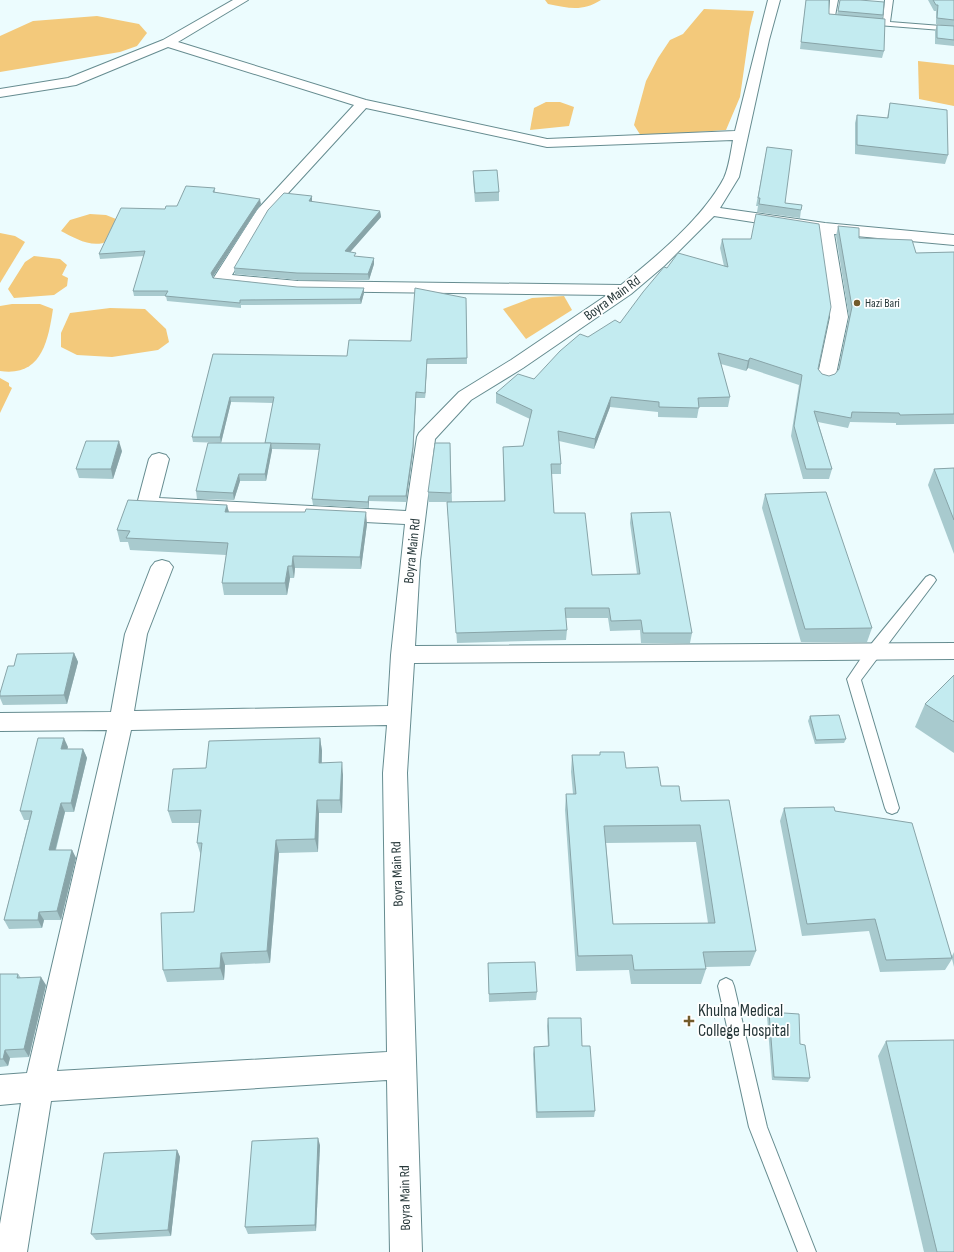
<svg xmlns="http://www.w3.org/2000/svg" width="954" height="1252" font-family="'Sofia Sans Condensed',sans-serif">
<rect width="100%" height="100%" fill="#ecfcfe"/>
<g fill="#f3c97b">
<path d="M545,0H601C582,12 569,8 548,4Z"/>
<polygon points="704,9 754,11 750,27 740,97 726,130 641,136 634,125 646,81 658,58 670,40 683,34"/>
<polygon points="97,16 139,24 147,33 137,46 120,52 0,72 0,36 33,21"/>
<polygon points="918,61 954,65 954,106 919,99"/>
<polygon points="546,102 560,102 574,107 569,126 530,130 534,108"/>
<path d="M90,214L106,215L126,223C121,229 115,238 108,241C93,249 74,238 61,231L70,220Z"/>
<polygon points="0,233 15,236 25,242 0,283"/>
<polygon points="34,256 60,259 67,265 62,275 68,278 67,286 54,295 14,298 8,289 25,262"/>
<polygon points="564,296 572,310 526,339 503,309 532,298"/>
<path d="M12,304H40L53,309C48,342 41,377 0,371V306Z"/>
<polygon points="110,308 145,309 166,329 169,342 158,350 112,357 77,355 61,347 61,333 70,313"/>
<polygon points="0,378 9,383 9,386 12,388 0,413"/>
</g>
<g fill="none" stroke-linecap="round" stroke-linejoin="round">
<g stroke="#668c90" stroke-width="2">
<g id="service">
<polygon points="830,0 838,0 835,16 847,17 847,21 828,20"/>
<polygon points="885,0 893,0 890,22 954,27 954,31 865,24 864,22 868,20 883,21"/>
<polygon points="930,575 934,577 936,580 934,583 861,680 899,808 897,812 892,814 887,812 885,808 847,679 868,648 926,577"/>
<polygon points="726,978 732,981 734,986 767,1127 816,1252 798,1252 749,1127 718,986 720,981"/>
</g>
</g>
<g stroke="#668c90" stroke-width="2">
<path id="minor" d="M233,0H248L178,42L366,100L547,139L735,131L768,0H780L769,40L739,177L720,208L825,223L954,235V245L834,234L848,317L835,379L832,383L826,385L820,383L817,379L830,317L818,232L714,216L664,266L631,294L523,368L471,400L435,439L420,561L415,646L954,643V659L414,663L407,773L422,1252H390L387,1080L51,1101L27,1252H0V1224L21,1103L0,1105V1075L27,1073L107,730L0,731V713L111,712L125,634L151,567L155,562L162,560L169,562L173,567L147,634L134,711L388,706L391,655L405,524L147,511L140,509L137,504L149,459L152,455L159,453L166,455L169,459L159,498L406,511L417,437L419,433L459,392L511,360L607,295L298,291L215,282L213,279L257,210L354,105L168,47L76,85L0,97V89L68,78L163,40ZM366,108L547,147L733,140C731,151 729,167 724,178C703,218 656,257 621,285L298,281L232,275L268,215ZM387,725L383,773L387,1052L57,1071L131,730Z"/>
</g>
<use href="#service" fill="#fff" fill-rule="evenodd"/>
<use href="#minor" fill="#fff" fill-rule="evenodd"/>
</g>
<g fill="#a8cace" fill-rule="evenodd">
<polygon points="806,0 829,0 829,14 837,15 840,0 883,15 882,19 884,51 882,58 800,49"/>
<polygon points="928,0 954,0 954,46 935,44 935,31 937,25 946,26 936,24 936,11 934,11"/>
<polygon points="890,103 948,155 945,164 855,154 855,123 857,115 887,118"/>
<polygon points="767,147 785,203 801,210 800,218 757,212 758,206 756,206"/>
<polygon points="473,171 499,192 499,201 475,202 473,180"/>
<polygon points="215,188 215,192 261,204 213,277 213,278 297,287 364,288 364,293 361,304 241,305 241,308 167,301 166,296 134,296 133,291 144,256 100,259 99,254 165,209 177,206"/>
<polygon points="312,196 312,202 380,211 381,217 350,252 356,257 374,264 369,280 298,280 235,274 234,268"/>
<polygon points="838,226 859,238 916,253 954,252 954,424 896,425 896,423 850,422 848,428 818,422 832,469 829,479 803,479 791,436 799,385 748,368 746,371 721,364 730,397 728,407 699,407 697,418 658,417 658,412 610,407 594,449 559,441 561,464 561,474 551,474 554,513 592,575 637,574 630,523 631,513 692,633 690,643 641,643 640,630 610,631 608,618 566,618 567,630 566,640 457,643 447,502 429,502 428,492 450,443 452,502 504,501 503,447 523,446 530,419 496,403 496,393 534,379 588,337 620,323 667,268 724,266 720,248 722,239 822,374 829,376 835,374 838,370 849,317 836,236"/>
<polygon points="466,298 467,364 427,364 425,398 416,398 413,453 406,502 369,501 369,508 313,505 312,499 320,450 272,449 266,481 240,481 234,500 197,499 196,491 265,443 273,403 231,402 221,443 193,442 192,437 213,354 347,356 411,341"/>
<polygon points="122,451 113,479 79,478 76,469"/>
<polygon points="954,468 954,554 928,485 934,469"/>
<polygon points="765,494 872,628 867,642 801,642 762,508"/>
<polygon points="227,505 229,512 367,524 361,569 295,568 294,578 290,578 287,595 224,595 222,583 226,555 130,550 128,542 120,542 117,530"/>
<polygon points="74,653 78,662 67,704 3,705 0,698 0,693 14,666"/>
<polygon points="954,675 954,753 915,727 925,704"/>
<polygon points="810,716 846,739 844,743 815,744 808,721"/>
<polygon points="320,738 322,751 322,763 343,775 342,813 319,813 318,852 279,853 270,963 225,965 224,980 167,982 163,970 194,912 201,856 197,843 199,823 172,823 168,811 206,768"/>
<polygon points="68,747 67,749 83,749 87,758 74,812 65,812 56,850 72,850 76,858 61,920 44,920 42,928 9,929 4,920 29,820 24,820 20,811"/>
<path d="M600,752L626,768L661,786L681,801L729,800L756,951L750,966L705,967L706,969L701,984H631L629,970L576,971L565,810L566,794H573L571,772L572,755H600ZM696,842L708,923L613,924L606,843Z"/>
<polygon points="784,808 835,811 952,956 954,952 954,967 952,959 945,970 880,972 869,931 802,936 780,821"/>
<polygon points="488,963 537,992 536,1000 489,1002"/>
<polygon points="0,974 18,974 21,978 46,985 29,1057 10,1058 8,1066 0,1067"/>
<polygon points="769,1012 800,1044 810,1078 808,1082 772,1080 767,1016"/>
<polygon points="548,1018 582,1046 595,1111 594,1117 536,1118 533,1054 534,1047 548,1046 547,1026"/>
<polygon points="886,1041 954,1252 924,1252 878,1056"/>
<polygon points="320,1145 316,1231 248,1234 245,1227"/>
<polygon points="177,1150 180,1157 171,1236 96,1240 91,1234"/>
</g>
<g fill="#88a4a8">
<polygon points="312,196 312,202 309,201"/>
<polygon points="260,199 261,204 212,278 211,273"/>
<polygon points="380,211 381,217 345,258 345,251"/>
<polygon points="374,258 374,264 369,280 368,274"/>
<polygon points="364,288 364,293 361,304 360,299"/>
<polygon points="750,358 748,368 746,371 748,361"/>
<polygon points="427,359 427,364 425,398 425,393"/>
<polygon points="416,392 416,398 413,453 406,502 406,496"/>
<polygon points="230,397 231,402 221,443 220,437"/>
<polygon points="611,397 610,407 594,449 595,439"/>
<polygon points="119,441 122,451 113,479 111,469"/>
<polygon points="271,443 272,450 266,481 265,474"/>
<polygon points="239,474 240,481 234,500 233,493"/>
<polygon points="369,496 369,508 368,502"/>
<polygon points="227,505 230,517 225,512"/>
<polygon points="366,512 367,524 361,569 360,557"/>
<polygon points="293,556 295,568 294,578 292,566"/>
<polygon points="288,566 290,578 287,595 285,583"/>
<polygon points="74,653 78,662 67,704 64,695"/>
<polygon points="64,738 68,747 65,758 61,749"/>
<polygon points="320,738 322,751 321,776 319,763"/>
<polygon points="83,749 87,758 74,812 71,803"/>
<polygon points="342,762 343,775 342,813 340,800"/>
<polygon points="317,800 319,813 318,852 315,839"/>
<polygon points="61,803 65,812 53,859 49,850"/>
<polygon points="276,840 279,853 270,963 267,951"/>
<polygon points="72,850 76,858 61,920 57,911"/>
<polygon points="39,912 44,920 42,928 38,920"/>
<polygon points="221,953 225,965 224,980 220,968"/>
<polygon points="41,977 46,985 29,1057 24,1049"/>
<polygon points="5,1050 10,1058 8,1066 3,1059"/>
<polygon points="318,1138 320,1145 316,1231 315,1225"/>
<polygon points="177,1150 180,1157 171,1236 168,1230"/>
</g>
<g fill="#c3ebf0" stroke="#88a4a8" fill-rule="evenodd">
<polygon points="806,0 829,0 829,14 885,19 884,51 801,42"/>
<polygon points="840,0 860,0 884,2 883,15 838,11"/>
<polygon points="933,0 954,0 954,20 937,18 938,5 936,5"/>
<polygon points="937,25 954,26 954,40 937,38"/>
<polygon points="890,103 947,110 948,155 857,145 857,115 888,118"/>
<polygon points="767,147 792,150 785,203 802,205 801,210 759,204 760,198 758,198"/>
<polygon points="497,170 499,192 475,193 473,171"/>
<polygon points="186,186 215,188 213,192 260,199 211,273 213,278 297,287 364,288 360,299 240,300 240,303 165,296 168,291 133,291 145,251 99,254 121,208 165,209 166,206 177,206"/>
<polygon points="284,193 312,196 309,201 380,211 345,251 356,253 354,256 374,258 368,274 297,273 234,268 268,210"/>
<polygon points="756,214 819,224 831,307 818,369 822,374 829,376 835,374 839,369 852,307 838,226 859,228 859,238 912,240 916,253 954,252 954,414 900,415 899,413 852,412 851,418 814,411 832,469 806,469 794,426 802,375 750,358 748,361 718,353 730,397 698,398 699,408 659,407 659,402 611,397 595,439 558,431 561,464 551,464 554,513 585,513 592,575 640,574 631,513 670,512 692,633 643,633 641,620 611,621 609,608 565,608 567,630 456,633 447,502 505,501 503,447 523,446 532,410 496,393 518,374 534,379 560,351 580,334 588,337 615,320 620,323 643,292 664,267 667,268 678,253 728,267 722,239 751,239"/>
<polygon points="415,288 466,298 467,358 427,359 425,393 416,392 413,447 406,496 369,496 368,502 312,499 320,444 265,443 274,397 230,397 220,437 192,437 213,354 347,356 349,340 411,341"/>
<polygon points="86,441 119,441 111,469 76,469"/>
<polygon points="208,443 271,443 265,474 239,474 233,493 196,491"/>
<polygon points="435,443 450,443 451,493 428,492"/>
<polygon points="954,468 954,520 934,469"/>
<polygon points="826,492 872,628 805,629 765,494"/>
<polygon points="128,500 227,505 225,512 305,512 306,509 366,512 360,557 293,556 292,566 288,566 285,583 222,583 228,543 126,538 130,531 117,530"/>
<polygon points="74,653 64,695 0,696 0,693 8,666 14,666 17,654"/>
<polygon points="954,675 954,722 925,704"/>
<polygon points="839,715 846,739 816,740 810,716"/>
<polygon points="38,738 64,738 61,749 83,749 71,803 61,803 49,850 72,850 57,911 39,912 38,920 4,920 32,811 20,811"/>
<polygon points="320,738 319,763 342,762 340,800 317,800 315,839 276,840 267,951 221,953 220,968 163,970 161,913 194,912 202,843 197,843 201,810 168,811 173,769 206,768 209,741"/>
<path d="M600,752H624L626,768L658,767L661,786H679L681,801L729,800L756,951L703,952L706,969L634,970L632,955L578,956L566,794H576L572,755H600ZM700,825L715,923L613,924L604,826Z"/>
<polygon points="834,807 835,811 912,823 952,958 886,960 875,919 807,924 784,808"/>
<polygon points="535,962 537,992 489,994 488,963"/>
<polygon points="0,974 18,974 17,978 41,977 24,1049 5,1050 3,1059 0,1059"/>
<polygon points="769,1012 799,1014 800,1044 805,1045 810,1078 774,1077"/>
<polygon points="548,1018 581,1018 582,1046 590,1046 595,1111 537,1112 534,1047 549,1046"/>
<polygon points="954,1040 954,1252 937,1252 886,1041"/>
<polygon points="318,1138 315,1225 245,1227 252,1141"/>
<polygon points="177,1150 168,1230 91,1234 104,1153"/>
</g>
<g fill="#735b2b" stroke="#fff" stroke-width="1.5">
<circle cx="857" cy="303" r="4"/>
<path d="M687 1015h4v4h4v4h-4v4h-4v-4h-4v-4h4z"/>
</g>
<g text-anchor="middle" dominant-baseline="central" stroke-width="3.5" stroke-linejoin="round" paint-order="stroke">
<g font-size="12" fill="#27383a" stroke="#fff" text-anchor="start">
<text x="865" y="303">Hazi Bari</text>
</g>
<g font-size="14" fill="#27383a" stroke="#fff">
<text transform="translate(612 298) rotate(-36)">Boyra Main Rd</text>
<text transform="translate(412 551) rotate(-84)">Boyra Main Rd</text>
<text transform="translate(397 874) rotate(-92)">Boyra Main Rd</text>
<text transform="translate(405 1198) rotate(-91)">Boyra Main Rd</text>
</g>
<g font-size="17" fill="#27383a" stroke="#fff" text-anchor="start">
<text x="698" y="1011">Khulna Medical<tspan x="698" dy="20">College Hospital</tspan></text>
</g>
</g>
</svg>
